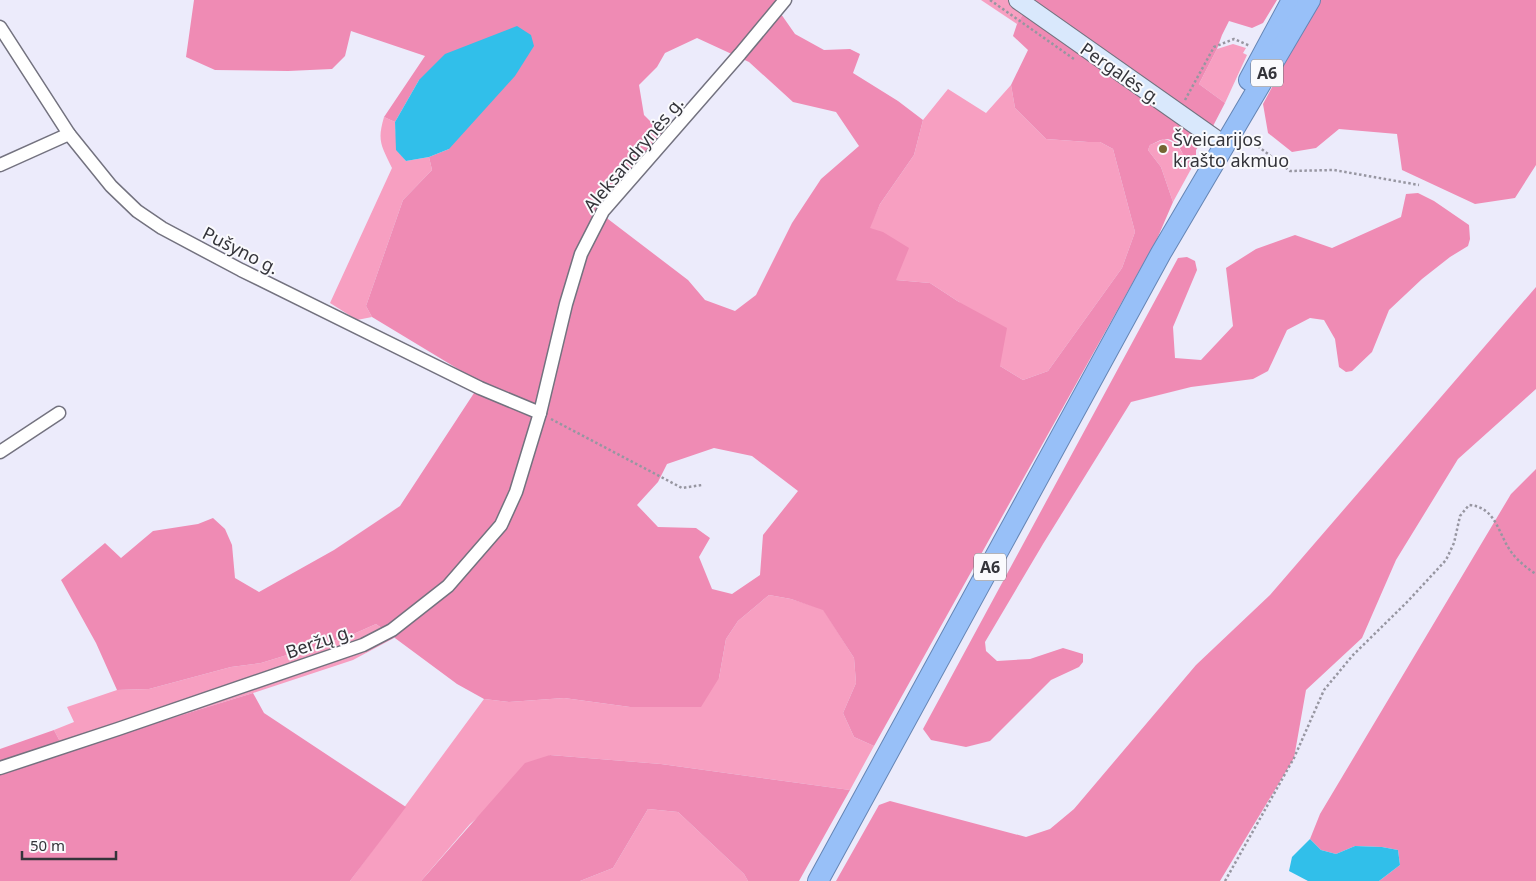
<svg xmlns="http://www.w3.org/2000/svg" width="1536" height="881" font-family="'Noto Sans',sans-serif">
<rect width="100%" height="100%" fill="#ecebfb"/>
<g fill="#f79fc1">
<polygon points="981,0 1024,0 1029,4 1017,24"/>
<polygon points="1233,44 1246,48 1243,53 1247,55 1225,103 1199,84 1217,49"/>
<polygon points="1011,85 1015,108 1046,139 1088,142 1100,142 1113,149 1135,232 1122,268 1048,371 1023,380 1000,366 959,302 930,283 896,280 869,228 880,204 914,155 923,120 948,89 986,113"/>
<path d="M384,117L395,122L397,150L406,161L429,157L432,170L403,200L366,306L372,317L357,320L330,303L392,168C381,145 377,141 384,117Z"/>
<path d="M1164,139C1181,143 1184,156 1190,171L1173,202L1161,167L1148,150L1150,145Z"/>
<polygon points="769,595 791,599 823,609 854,658 856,683 843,713 854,737 874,746 850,790 661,764 550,755 470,824 421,881 350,881 484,699 509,702 564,698 630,707 719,678 726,639 738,621"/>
<polygon points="376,624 394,638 353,660 253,693 65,751 54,730 74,722 67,707 117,690 149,689 231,667 261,663 349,636"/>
<polygon points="648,809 678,812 744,874 748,881 580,881 613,868"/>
</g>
<g fill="#ef8bb4" fill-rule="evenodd">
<path d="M194,0H776L774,4L795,34L824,50L850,49L860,54L853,73L898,101L923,120L914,155L880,204L870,228L883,232L909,248L896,280L930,283L959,302L1007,328L1000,366L1023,380L1048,371L1122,268L1135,232L1113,149L1100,142H1088L1046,139L1015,108L1011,85L1028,50L1013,36L1017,24L1029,4L1024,0H1277L1263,23L1252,28L1229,21L1222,35L1217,49L1199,84L1225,103L1212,128L1196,150V159L1190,171C1185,160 1180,139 1166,139C1161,139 1155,143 1150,145L1148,150L1161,167L1173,202L1157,239L874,746L854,737L843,713L856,683L854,658L823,610L791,599L769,595L738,621L726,639L719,678L701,707H630L564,698L509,702L484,699L457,684L376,624L349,636L261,663L231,667L149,689L117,690L96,643L61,580L105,543L121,558L153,531L198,524L213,518L225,529L232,545L235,578L259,592L334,550L400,506L476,390L468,375L372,317L366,306L403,200L432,170L429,157L449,149L419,80L395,122L384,117L425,56L351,31L345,56L332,69L288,71L215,70L186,57ZM697,38L749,62L793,102L836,112L859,146L821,179L792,223L756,295L735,311L705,300L688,280L608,219L599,207L662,133L644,115L639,85L657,67L665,53ZM714,448L752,456L798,491L763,535L760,575L732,594L712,589L699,557L710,538L696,528L658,527L637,505L658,482L667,464Z"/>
<polygon points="1319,0 1536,0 1536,165 1515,198 1475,204 1402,170 1397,134 1339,129 1316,148 1292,152 1268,133 1263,104"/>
<polygon points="1418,193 1434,201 1469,225 1470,239 1468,246 1450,257 1422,279 1389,310 1372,352 1352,371 1346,372 1339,367 1335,339 1324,320 1310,318 1287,330 1268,371 1253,379 1191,387 1131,402 1043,544 985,642 986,651 997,661 1030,659 1063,648 1083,654 1083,662 1079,667 1051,680 990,741 966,747 931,740 923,729 1178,258 1187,257 1195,261 1197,270 1173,327 1175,358 1201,360 1233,326 1226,268 1256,249 1295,235 1332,248 1401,217 1406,194"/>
<polygon points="1536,287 1536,389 1458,459 1396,560 1362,638 1306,690 1294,758 1220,881 836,881 879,805 890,801 1026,837 1050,829 1074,809 1196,665 1270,595"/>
<polygon points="1536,469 1536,881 1379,881 1400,865 1398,850 1382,847 1355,846 1336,854 1321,850 1310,839 1320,814 1511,494"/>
<polygon points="253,693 264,713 406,807 350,881 0,881 0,749 54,730 65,751"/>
<polygon points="550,755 661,764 850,790 799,881 748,881 744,874 678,812 648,809 613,868 580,881 421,881 525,763"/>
</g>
<g fill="#31bfea">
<polygon points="517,26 531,35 534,46 515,76 449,149 429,157 406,161 396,150 395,122 419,80 445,54"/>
<polygon points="1310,839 1321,850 1336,854 1355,846 1382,847 1398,850 1400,865 1379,881 1308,881 1289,871 1292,857"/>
</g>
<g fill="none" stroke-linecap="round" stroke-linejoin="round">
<g stroke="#73727f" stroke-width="15">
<g id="minor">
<polyline points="0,27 69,134 111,186 137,211 162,228 241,270 480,388 540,413"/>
<polyline points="0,165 69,134"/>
<polyline points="0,452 59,413"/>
<polyline points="0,768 118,729 363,645 392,630 448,586 501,525 516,492 540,413 566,304 581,254 603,211 740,54 785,0"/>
</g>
</g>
<g stroke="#73727f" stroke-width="20">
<polyline id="secondary" points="1018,0 1224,145"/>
</g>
<g stroke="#6585b4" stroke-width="22">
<g id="trunk">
<polyline points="1249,80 1292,0"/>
<polyline points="818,881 1161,253 1310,0"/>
</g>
</g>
<g stroke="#9796a1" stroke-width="2.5" stroke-dasharray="2.5 2.5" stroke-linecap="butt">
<polyline points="990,0 1074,59"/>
<polyline points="1185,100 1214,47 1234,39 1250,46"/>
<polyline points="1246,137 1290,171 1334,170 1419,185"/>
<polyline points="551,419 682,488 702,485"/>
<path d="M1225,881L1294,758L1324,690L1353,655L1408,601L1446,560L1454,543L1460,516L1469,505C1497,507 1498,535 1512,553C1518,561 1528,569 1536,574"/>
</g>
<use href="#minor" stroke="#fff" stroke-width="12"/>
<use href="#secondary" stroke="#d9e8fc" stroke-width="18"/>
<use href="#trunk" stroke="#98c0f8" stroke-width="20"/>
</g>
<circle fill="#746532" stroke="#fafafd" stroke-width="2" cx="1163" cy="149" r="5"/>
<g text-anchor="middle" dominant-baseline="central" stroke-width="4" stroke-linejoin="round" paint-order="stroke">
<g fill="#fafafd" stroke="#6f6f74" stroke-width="1">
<rect x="1251" y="59.5" width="32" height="27" rx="4"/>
<rect x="974" y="553.5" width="32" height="27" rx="4"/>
</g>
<g font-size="16" font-weight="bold" fill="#34343a">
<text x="1267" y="73">A6</text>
<text x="990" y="567">A6</text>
</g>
<g font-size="18" fill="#34343a" stroke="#fafafd">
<text transform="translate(1121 73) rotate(35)">Pergalės g.</text>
<text transform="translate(633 154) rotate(-50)">Aleksandrynės g.</text>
<text transform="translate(241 250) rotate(27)">Pušyno g.</text>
<text transform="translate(319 641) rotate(-19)">Beržų g.</text>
</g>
<g font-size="18" fill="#34343a" stroke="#fafafd" text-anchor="start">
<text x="1173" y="139">Šveicarijos<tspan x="1173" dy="21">krašto akmuo</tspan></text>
</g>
</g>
<path d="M22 851v8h94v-8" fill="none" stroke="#34343a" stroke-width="2.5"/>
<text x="30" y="851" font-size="15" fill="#34343a" stroke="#fafafd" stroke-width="4" paint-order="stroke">50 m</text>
</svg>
